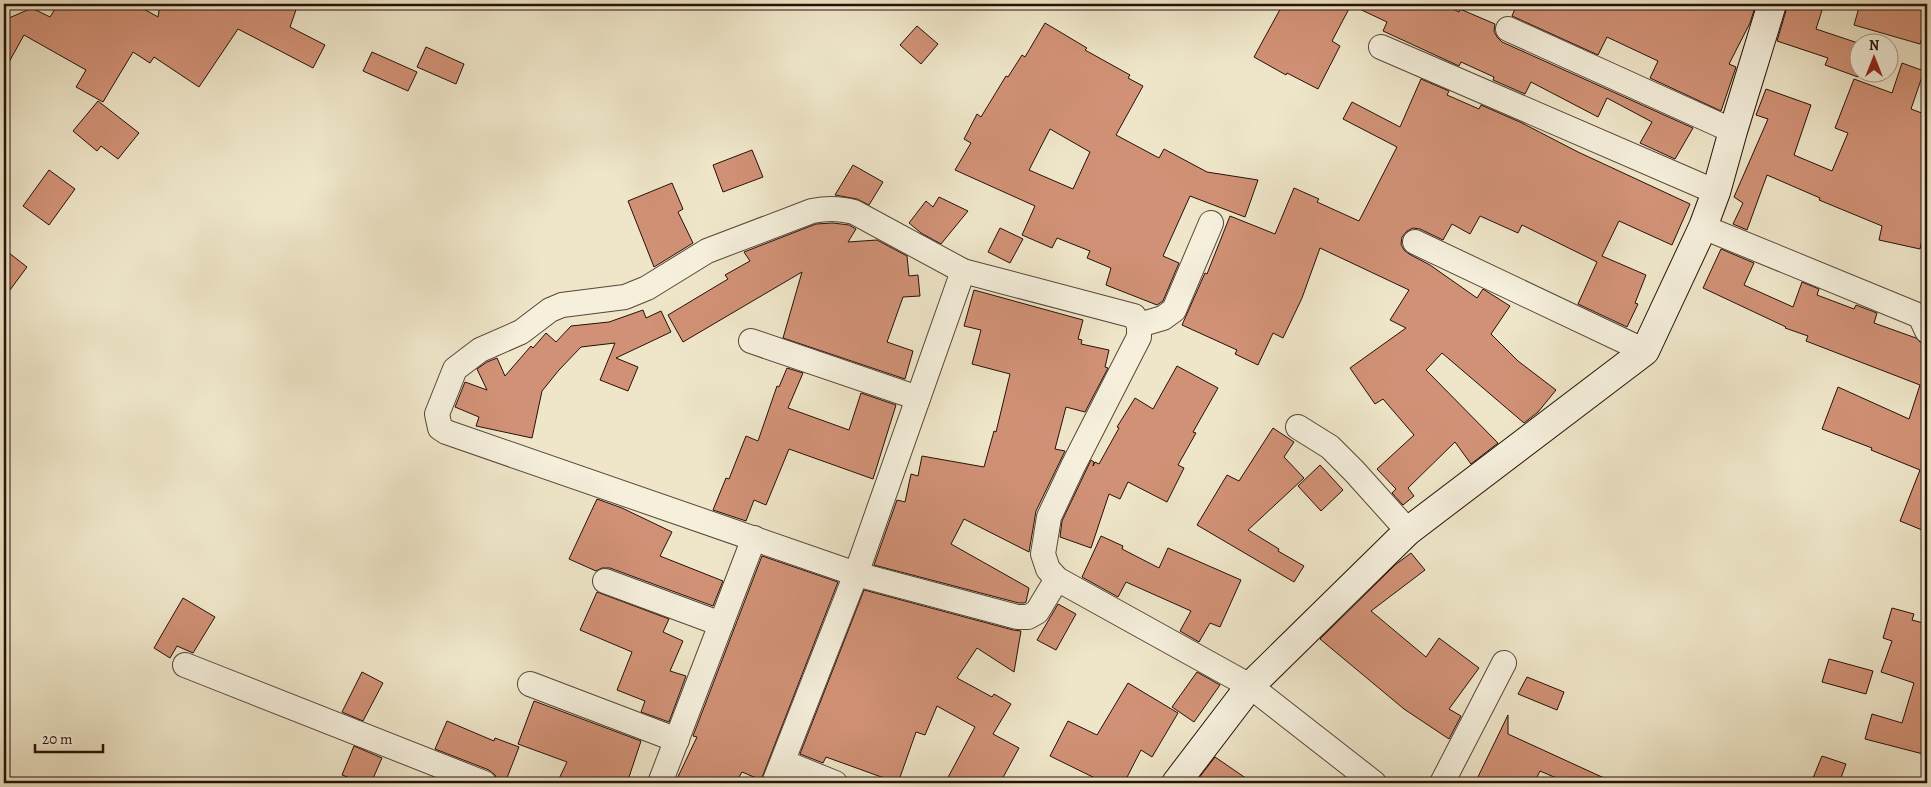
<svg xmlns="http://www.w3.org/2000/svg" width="1931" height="787" font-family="Alegreya,serif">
<rect width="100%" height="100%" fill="#efe6c9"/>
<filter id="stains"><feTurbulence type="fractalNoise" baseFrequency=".004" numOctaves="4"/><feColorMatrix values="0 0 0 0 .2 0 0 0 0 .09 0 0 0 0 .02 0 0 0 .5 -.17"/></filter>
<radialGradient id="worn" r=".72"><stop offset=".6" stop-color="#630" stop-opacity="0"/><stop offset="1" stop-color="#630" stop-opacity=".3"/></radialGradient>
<g fill="#d19176" stroke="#261108" fill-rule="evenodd">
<polygon points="58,4 135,4 158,17 160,4 298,4 290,27 325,45 313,68 238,29 199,87 154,57 150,63 133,52 103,102 76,87 86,70 24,35 4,71 4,29 9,18 32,8 50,17"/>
<polygon points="1283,4 1443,4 1459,12 1460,9 1495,24 1494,31 1497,37 1502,42 1693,128 1675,159 1640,143 1652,122 1607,98 1598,117 1531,82 1525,94 1493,80 1494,77 1461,62 1459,66 1383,31 1387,22 1351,5 1332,41 1340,46 1318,89 1287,73 1286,75 1254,57"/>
<polygon points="1517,4 1756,4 1750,23 1729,64 1736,67 1721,111 1650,78 1658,61 1607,37 1598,55 1512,16"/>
<polygon points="1788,4 1824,4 1816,29 1858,43 1858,77 1825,65 1828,58 1777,41"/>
<polygon points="1860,4 1927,4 1927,19 1920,44 1854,25"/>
<path d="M1045,23L1087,48L1085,50L1130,75L1128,78L1143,86L1116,135L1159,158L1164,149L1207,172L1258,180L1245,217L1190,196L1163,256L1179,263L1163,301L1157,305L1106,285L1111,268L1087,258L1090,251L1057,238L1052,248L1022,235L1035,206L955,170L971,143L964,139L977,114L981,117L1006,76L1008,77L1022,55L1025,57ZM1050,129L1090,152L1073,189L1029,170Z"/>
<polygon points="917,26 938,44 921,64 900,45"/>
<polygon points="426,47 464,64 456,84 417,67"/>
<polygon points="372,52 417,72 408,91 363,71"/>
<polygon points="1902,63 1924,71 1911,109 1927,115 1927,215 1920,249 1879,240 1882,226 1819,200 1820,198 1767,175 1747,230 1733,224 1743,203 1734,197 1768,119 1756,115 1766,89 1811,105 1794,155 1832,171 1848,133 1835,128 1854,79 1892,93"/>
<polygon points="1421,79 1449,91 1447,95 1479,109 1481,105 1522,123 1578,152 1690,204 1672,245 1619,221 1602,256 1646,275 1635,303 1638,304 1627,327 1578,304 1597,262 1522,225 1518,233 1480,216 1470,234 1452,224 1443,240 1420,229 1413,228 1407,231 1402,237 1401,244 1404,250 1409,254 1430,265 1477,298 1483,289 1510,306 1491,334 1518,361 1556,390 1538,412 1524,423 1442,353 1426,370 1498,443 1471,464 1455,442 1408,488 1414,496 1403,505 1392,493 1396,489 1377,469 1414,435 1383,399 1375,404 1350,368 1406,328 1390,320 1409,290 1320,248 1302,298 1283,338 1273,333 1258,365 1235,354 1237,350 1182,325 1205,273 1207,274 1230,216 1275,234 1294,188 1319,199 1317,202 1359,221 1397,147 1343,119 1352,102 1400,127"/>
<polygon points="98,101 139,133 118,159 101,146 97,151 73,131"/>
<polygon points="752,150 763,177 723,192 713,165"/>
<polygon points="853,165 883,182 869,205 857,199 835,195"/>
<polygon points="49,170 75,189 49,225 23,206"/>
<polygon points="672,183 683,209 678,212 693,243 654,267 628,201"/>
<polygon points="939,197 968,211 941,244 921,233 909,223 926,201 933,207"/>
<polygon points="833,223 849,225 856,229 848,242 877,240 907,256 909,276 918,275 920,296 903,297 887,342 913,351 905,379 783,338 802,272 683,342 668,315 728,279 725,275 750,261 744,252 816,224"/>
<polygon points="1000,228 1023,239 1010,263 988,252"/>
<polygon points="4,249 27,267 4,298"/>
<polygon points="1721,249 1754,263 1744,285 1793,307 1802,282 1819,289 1817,295 1854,309 1856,305 1877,313 1874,323 1916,338 1920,342 1927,345 1927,532 1900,521 1920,470 1871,450 1872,448 1822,429 1838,387 1909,419 1920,385 1806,341 1808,336 1785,328 1786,327 1703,288"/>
<polygon points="974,290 1083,320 1078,339 1082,340 1081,344 1109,350 1105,367 1108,368 1085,412 1066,407 1055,449 1065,451 1036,511 1029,552 964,519 951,544 1029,588 1026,602 1024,603 1019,603 874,565 897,500 905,502 911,474 918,476 922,456 984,467 994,431 996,432 1010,374 972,364 981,330 964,326"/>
<polygon points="643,310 646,318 661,311 671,332 616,358 638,367 628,391 600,380 615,343 581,347 559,370 542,391 532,438 476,426 479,417 455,407 465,382 487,390 477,369 487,362 497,358 505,376 531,346 533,348 546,333 556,342 571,326 609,322"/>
<polygon points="1177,366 1218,388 1193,432 1196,433 1178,465 1184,468 1167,502 1128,482 1120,499 1109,494 1091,548 1060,537 1062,521 1091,460 1094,462 1093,466 1095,462 1099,464 1119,428 1117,427 1135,398 1153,409"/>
<polygon points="787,368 803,373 788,408 849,430 861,393 896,405 873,479 789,449 766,505 754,500 746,521 713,510 726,478 729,479 746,436 758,441 777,386 779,387"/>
<polygon points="1273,428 1294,442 1284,457 1304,478 1248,530 1279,549 1278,551 1304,566 1294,582 1197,525 1227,475 1239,481"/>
<polygon points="1320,465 1343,490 1321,511 1298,486"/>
<polygon points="597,499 622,508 672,532 660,556 723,581 713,606 610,568 602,568 596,571 569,559"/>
<polygon points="1101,536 1123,546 1122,549 1159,568 1168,548 1241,580 1220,627 1210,623 1199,642 1180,631 1191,611 1126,582 1118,597 1082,577"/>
<polygon points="1411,553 1425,570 1371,611 1426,657 1439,638 1479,668 1449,709 1461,716 1449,739 1404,709 1320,639 1395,565"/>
<polygon points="762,556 838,582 761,780 742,772 738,779 735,778 733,783 675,783 697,737 693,736"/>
<polygon points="864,590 1013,630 1021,631 1014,672 977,648 957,678 992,697 994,694 1011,704 993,734 1019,748 1000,783 945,783 975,727 937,706 925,735 916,732 898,783 826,757 823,763 800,754"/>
<polygon points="597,592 669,619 663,632 683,641 670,671 686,676 669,722 641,712 645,701 617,690 632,652 580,630"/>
<polygon points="183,598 215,617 193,653 177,646 170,658 154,648"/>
<polygon points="1058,604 1076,614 1056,650 1037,640"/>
<polygon points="1892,608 1914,614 1912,620 1927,624 1927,755 1865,739 1872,714 1902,723 1914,683 1881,672 1892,641 1883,638"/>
<polygon points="1829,659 1873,671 1866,694 1822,682"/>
<polygon points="362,672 383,683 363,721 342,712"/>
<polygon points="1197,672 1220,685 1194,722 1172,707"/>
<polygon points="1527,677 1564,692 1557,710 1518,694"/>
<polygon points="1128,683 1178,713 1152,757 1141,750 1124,783 1105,783 1050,756 1068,721 1097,735"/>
<polygon points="534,701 641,741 627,783 557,783 567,762 518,744"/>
<polygon points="1508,715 1508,734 1615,783 1568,783 1540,771 1534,783 1475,783"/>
<polygon points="447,721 494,741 495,738 519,747 505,783 498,781 495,775 489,770 435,749"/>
<polygon points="354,746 382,758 371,783 363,783 342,775"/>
<polygon points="1822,756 1846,764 1839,783 1811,783"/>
<polygon points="1215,757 1253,783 1195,783"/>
</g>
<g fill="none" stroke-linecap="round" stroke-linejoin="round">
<g stroke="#584638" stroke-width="26">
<g id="street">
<polyline points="1508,29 1733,131"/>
<polyline points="1381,47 1716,192"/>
<polyline points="1703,227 1920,316 1927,331"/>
<polyline points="1415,242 1645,351"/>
<polyline points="1139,325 1163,318 1174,310 1211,223"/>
<polyline points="751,341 918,398"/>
<polyline points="1298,427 1330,447 1354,471 1408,531"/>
<path d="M1057,579L1037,612L1028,617H1017L856,574L446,432L440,428L437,414L455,369L480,350L521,332L550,310L562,305L625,297L647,288L707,251L812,211C827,208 840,208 854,212L963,271L1134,316L1139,325V337L1073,466L1049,517L1043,554L1048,569L1057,579L1250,686L1374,783"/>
<polyline points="605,581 721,624"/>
<polyline points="185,665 484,783"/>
<polyline points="530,684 677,740"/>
<polyline points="783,762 835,783"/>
<polyline points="660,783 754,538"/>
<polyline points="774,783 856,574 963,271"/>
<polyline points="1442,783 1504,663"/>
</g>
</g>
<g stroke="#261108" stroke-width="30">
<polyline id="secondary" points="1176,783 1250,686 1408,531 1645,351 1703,227 1716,192 1733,131 1772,4"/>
</g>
<use href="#street" stroke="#f5efdc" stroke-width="24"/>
<use href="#secondary" stroke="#f5efdc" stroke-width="28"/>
</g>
<rect width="1931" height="787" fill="none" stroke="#efe6c9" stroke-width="20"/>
<rect x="5" y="5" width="1921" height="777" fill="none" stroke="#261108" stroke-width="2.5"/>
<rect x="10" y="10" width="1911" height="767" fill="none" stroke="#261108"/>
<g transform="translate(1874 58)"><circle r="24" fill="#f5efdc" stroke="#a29687"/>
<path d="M0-4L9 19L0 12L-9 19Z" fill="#8f2418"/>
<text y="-8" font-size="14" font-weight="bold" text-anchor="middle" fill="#261108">N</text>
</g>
<path d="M35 744v8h68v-8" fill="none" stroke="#261108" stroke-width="2.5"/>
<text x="42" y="744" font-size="15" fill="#261108" stroke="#f5efdc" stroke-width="4" paint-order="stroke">20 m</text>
<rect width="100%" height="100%" filter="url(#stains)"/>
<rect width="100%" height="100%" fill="url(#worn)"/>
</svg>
